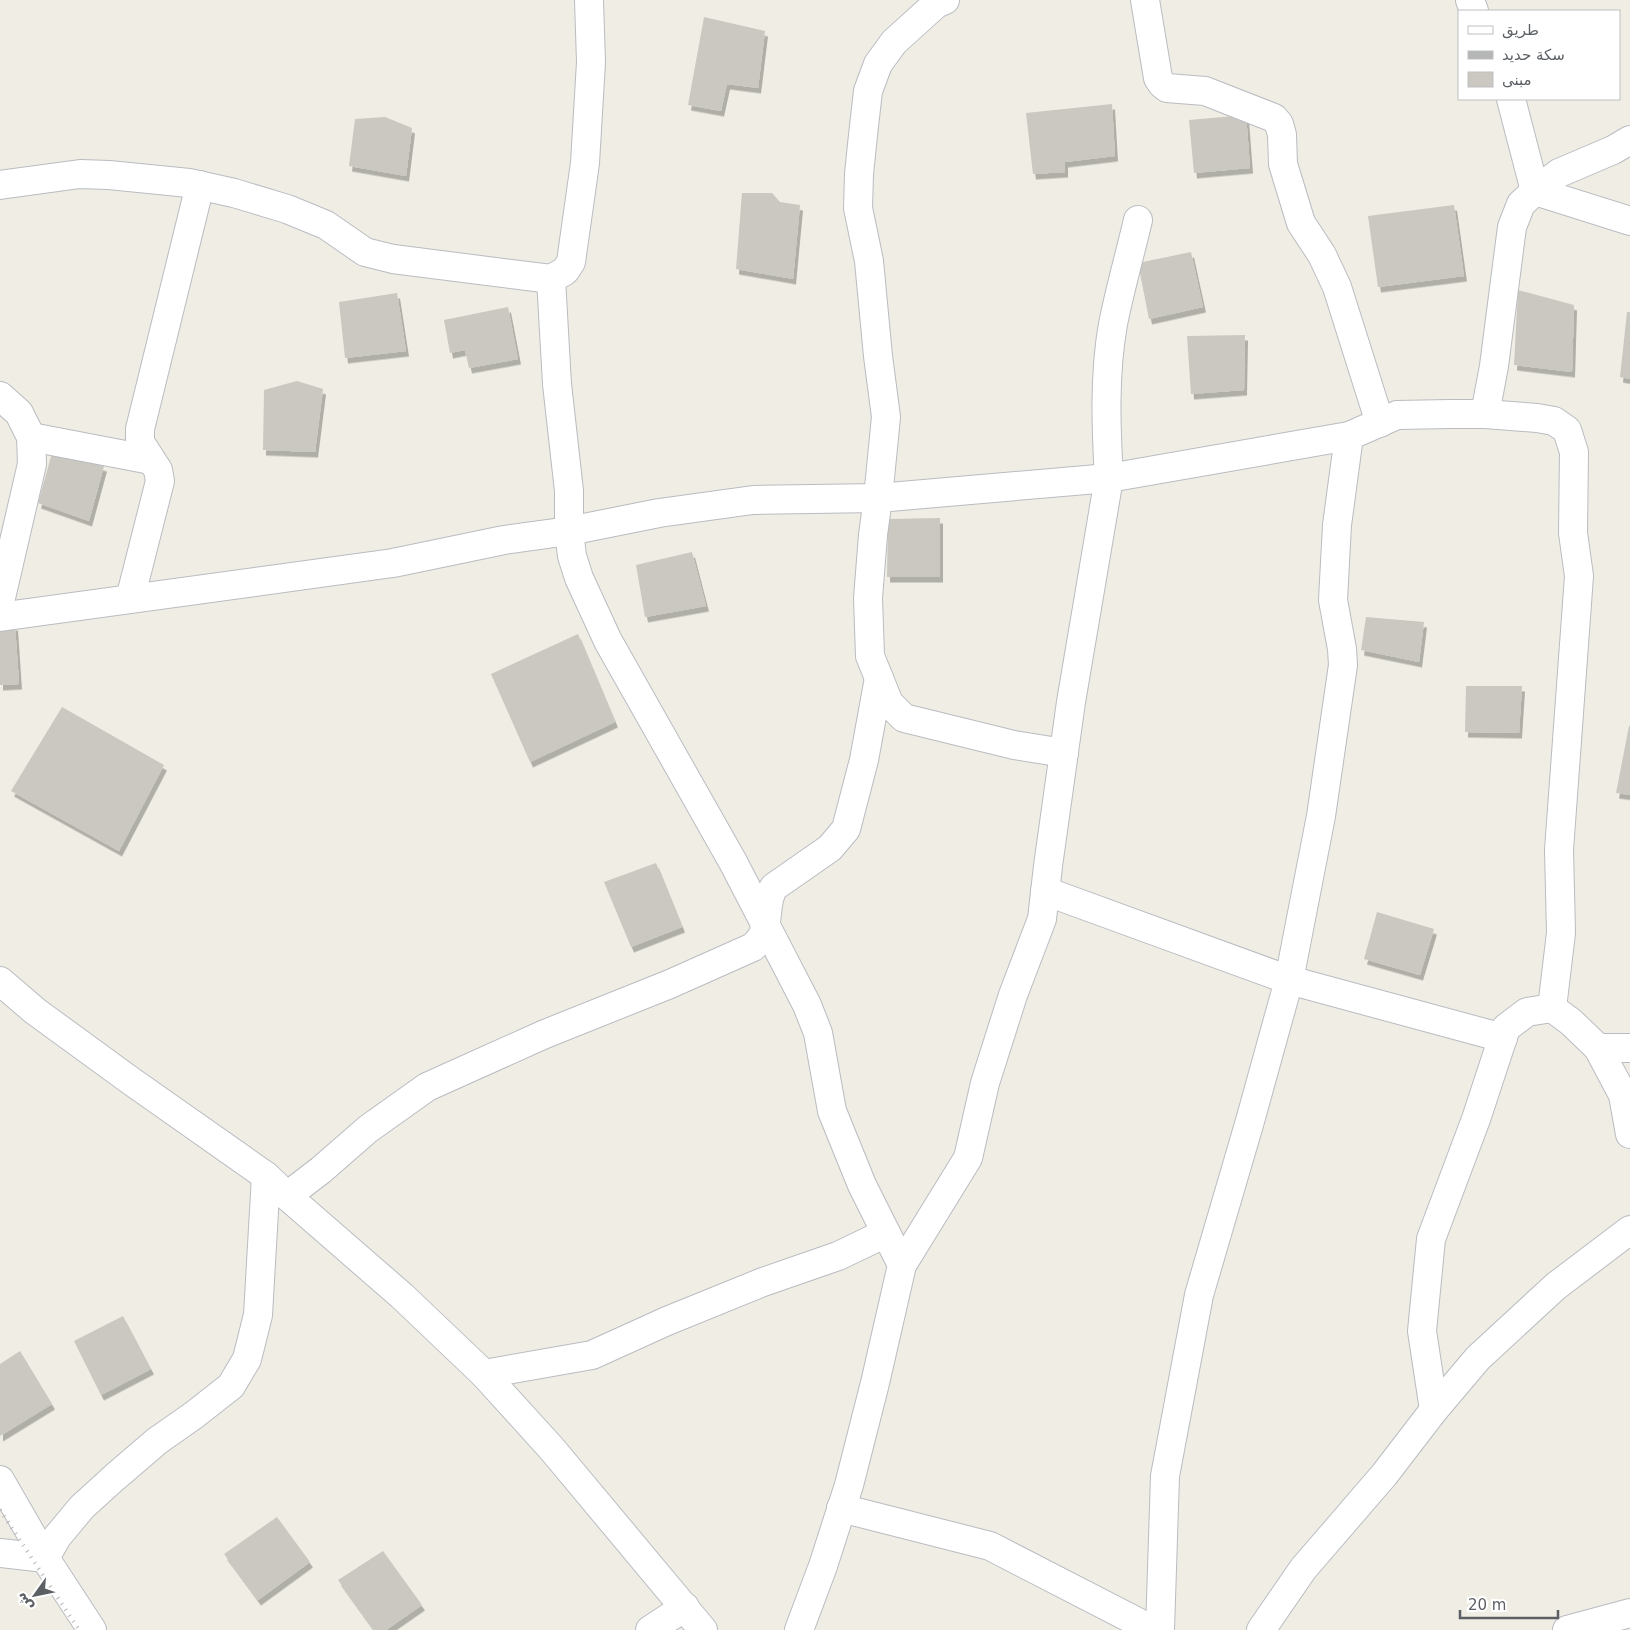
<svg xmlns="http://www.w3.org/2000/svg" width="1630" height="1630" font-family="'DejaVu Sans',Cairo,sans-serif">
<defs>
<filter id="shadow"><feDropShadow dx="3" dy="5.5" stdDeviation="0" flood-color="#0004"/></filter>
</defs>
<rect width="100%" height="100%" fill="#efede4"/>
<g fill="#cac8c1" filter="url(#shadow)">
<polygon points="704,17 765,31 758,88 727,84 721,111 688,105"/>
<polygon points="1112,104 1115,156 1065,162 1065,172 1033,174 1026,113"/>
<polygon points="1246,115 1250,168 1194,173 1189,120"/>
<polygon points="385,117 412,128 406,176 349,166 355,119"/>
<polygon points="742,193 772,193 780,202 800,205 793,279 736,269"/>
<polygon points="1454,205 1464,276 1378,287 1368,216"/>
<polygon points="1191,252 1203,307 1149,319 1138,263"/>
<polygon points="1518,290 1574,305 1572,372 1514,365"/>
<polygon points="397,293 406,351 345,358 339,302"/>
<polygon points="508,307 518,359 469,368 465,350 450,353 444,320"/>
<polygon points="1627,312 1630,312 1630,379 1620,377"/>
<polygon points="1245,335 1244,390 1191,394 1187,336"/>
<polygon points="297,381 323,389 315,452 263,450 264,390"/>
<polygon points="52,453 104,466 89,521 38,503"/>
<polygon points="940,518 940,577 887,577 888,519"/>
<polygon points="692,552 706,606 645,617 636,565"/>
<polygon points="1366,617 1424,622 1419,662 1361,650"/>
<polygon points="15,625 19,684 0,685 0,626"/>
<polygon points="578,634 615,722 530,762 491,674"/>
<polygon points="1466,686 1522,686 1519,733 1465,732"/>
<polygon points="62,707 164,765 119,851 11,791"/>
<polygon points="1629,726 1630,726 1630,795 1616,793"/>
<polygon points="656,863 682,927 631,947 604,882"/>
<polygon points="1377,912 1434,929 1420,975 1364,959"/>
<polygon points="123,1316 151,1369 101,1395 74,1341"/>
<polygon points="20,1351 52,1404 0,1436 0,1364"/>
<polygon points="277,1517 310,1562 258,1600 224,1554"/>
<polygon points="383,1551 422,1605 386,1630 374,1630 338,1580"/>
</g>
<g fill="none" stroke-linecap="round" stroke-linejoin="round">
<g stroke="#b9bcc1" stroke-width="30">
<g id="street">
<polyline points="589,0 591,62 585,163 571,262 565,271 551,279 557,384 569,491 569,531 572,556 579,578 608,641 733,862 807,1005 818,1033 832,1111 862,1185 902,1265"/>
<polyline points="945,0 936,4 894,42 878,64 868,91 863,135 859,174 858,208 869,261 878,356 886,417 878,498 873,535 868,598 870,656 889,703 904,718 1014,745 1064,753"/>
<polyline points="1145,0 1158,78 1162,84 1167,88 1205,91 1274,118 1279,124 1282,135 1283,164 1301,223 1322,255 1337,287 1380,423"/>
<polyline points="1470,0 1474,11"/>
<polyline points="1511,99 1535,191 1630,221"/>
<polyline points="0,185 80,174 109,175 189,183 234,193 287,209 326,225 365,252 393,259 551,279"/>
<polyline points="0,396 19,413 31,437 32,464 0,602"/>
<polyline points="1485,414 1494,366 1512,227 1521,204 1535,191 1559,173 1613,150 1630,140"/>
<polyline points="31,437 151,460"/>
<polyline points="130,599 160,481 158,470 140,442 140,429 200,185"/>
<polyline points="0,617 393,563 504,540 569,531 659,513 753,500 878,498 1109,478 1349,436 1397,415 1450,414 1485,414 1537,418 1554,421 1567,430 1574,452 1573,533 1579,576 1559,850 1561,933 1552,1008 1527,1012 1506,1028 1476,1119 1431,1239 1422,1331 1434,1410"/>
<polyline points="1045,891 1289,980 1503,1038"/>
<polyline points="0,981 35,1011 131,1081 266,1176 287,1196 402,1296 484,1374 552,1449 703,1630"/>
<polyline points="1552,1008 1571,1022 1598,1048 1623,1095 1630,1134"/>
<polyline points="1598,1048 1630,1048"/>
<path d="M287,1196L321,1170L368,1129L427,1087L545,1034L670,984L753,947C757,943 761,939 763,934C769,919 765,900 774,887L830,848L846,829L864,760L879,678"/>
<polyline points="484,1374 592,1355 667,1321 763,1282 838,1256 886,1233"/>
<polyline points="0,1480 45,1558 92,1630"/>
<polyline points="841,1508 990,1546 1153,1630"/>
<polyline points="0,1553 45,1558 57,1537 82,1507 115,1477 157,1441 194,1415 231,1386 247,1359 258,1315 266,1176"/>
<polyline points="650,1630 685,1607"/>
<path d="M799,1630L823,1566L849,1485L875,1383L902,1265L968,1158L985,1083L1013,995L1042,919L1048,866L1071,702L1109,478C1106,427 1104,375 1113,324C1120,289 1130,254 1138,220"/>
<polyline points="1160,1630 1165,1476 1199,1295 1250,1121 1289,980 1321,816 1343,665 1342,649 1333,600 1337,525 1349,436"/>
<polyline points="1261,1630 1303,1569 1384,1475 1434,1410 1478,1358 1556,1286 1630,1230"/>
<polyline points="1567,1630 1630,1613"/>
</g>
</g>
<use href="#street" stroke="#fff" stroke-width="28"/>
<polyline stroke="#b5b6b6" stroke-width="4" stroke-dasharray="1 6" stroke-linecap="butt" points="0,1510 79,1630"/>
</g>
<rect x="1458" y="10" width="162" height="90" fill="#ffffff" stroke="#bebfc1"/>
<rect x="1468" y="26" width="25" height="8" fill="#ffffff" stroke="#bebfc1"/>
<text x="1502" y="35" font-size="15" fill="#5c6065">طريق</text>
<rect x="1468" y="51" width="25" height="8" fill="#b5b6b6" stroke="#bebfc1"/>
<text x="1502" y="60" font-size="15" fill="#5c6065">سكة حديد</text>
<rect x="1468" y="72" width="25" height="15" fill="#cac8c1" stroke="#bebfc1"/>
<text x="1502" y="85" font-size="15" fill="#5c6065">مبنى</text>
<g transform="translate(35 1595) rotate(237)" stroke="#ffffff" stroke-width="4" paint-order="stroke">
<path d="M0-4L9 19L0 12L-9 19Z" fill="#5c6065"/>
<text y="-8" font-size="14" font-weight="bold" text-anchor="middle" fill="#5c6065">ش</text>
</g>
<path d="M1460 1610v8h98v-8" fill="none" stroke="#5c6065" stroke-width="2.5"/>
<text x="1468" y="1610" font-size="15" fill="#5c6065" stroke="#ffffff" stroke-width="4" paint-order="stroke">20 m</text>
</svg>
